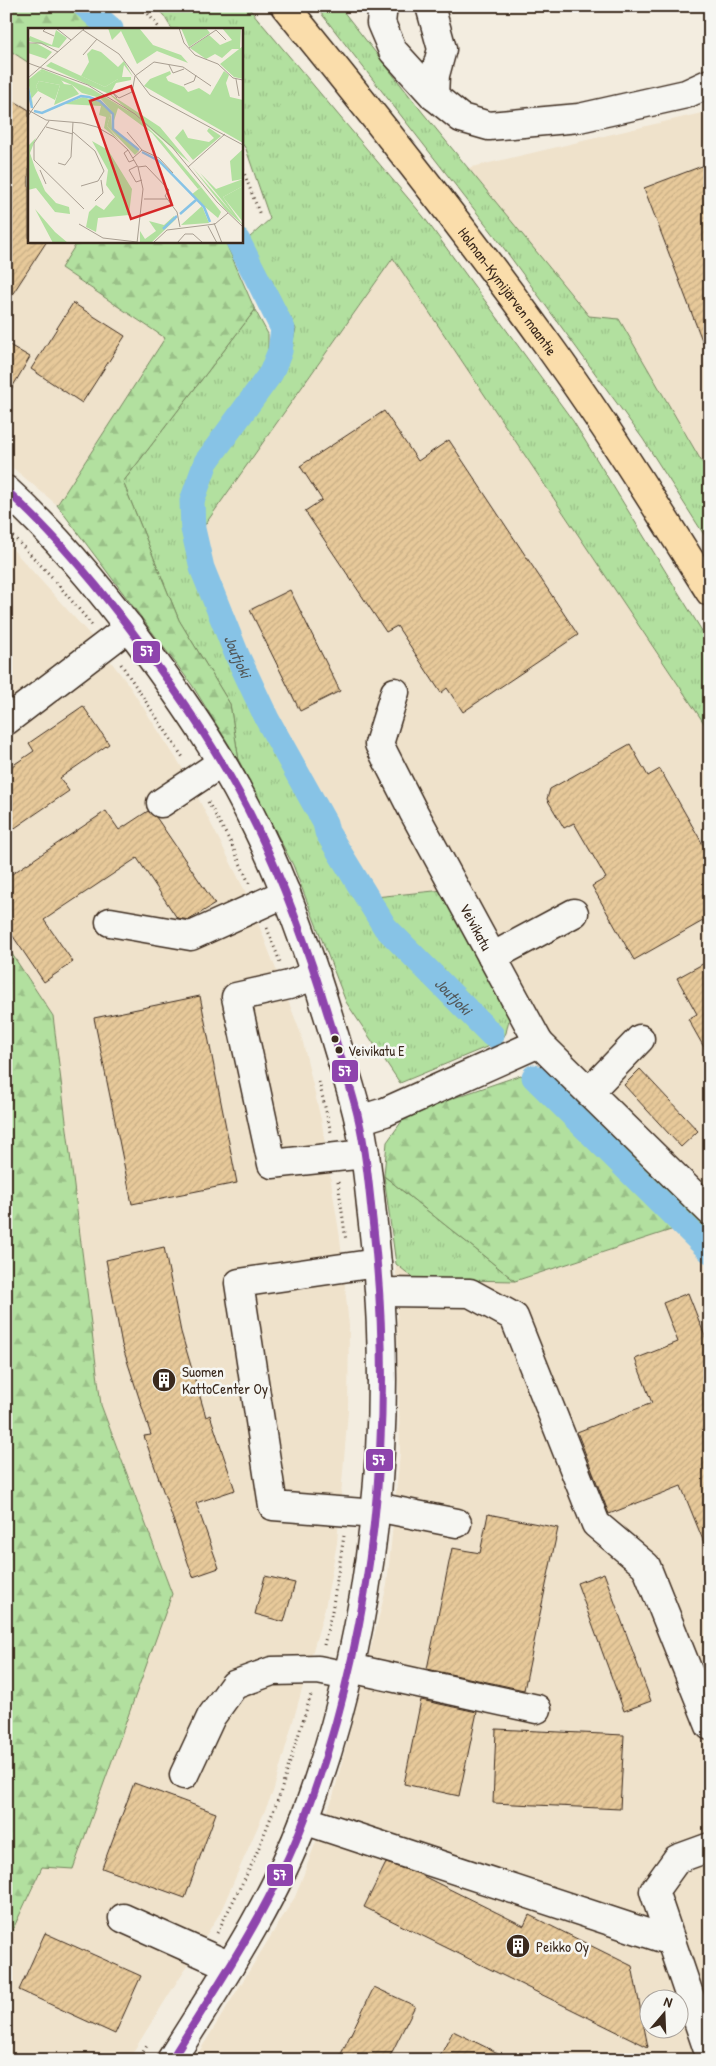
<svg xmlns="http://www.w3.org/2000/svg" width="716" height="2066" font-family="'Patrick Hand',sans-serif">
<defs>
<pattern id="grass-tufts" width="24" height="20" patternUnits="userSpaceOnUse" patternTransform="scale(1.25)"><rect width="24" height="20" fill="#b2e09f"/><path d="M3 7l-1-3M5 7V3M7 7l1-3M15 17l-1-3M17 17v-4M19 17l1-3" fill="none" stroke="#9ac088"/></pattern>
<pattern id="forest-firs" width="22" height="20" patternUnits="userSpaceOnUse" patternTransform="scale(1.25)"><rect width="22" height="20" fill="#b2e09f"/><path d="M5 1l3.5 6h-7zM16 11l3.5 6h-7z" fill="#9ac088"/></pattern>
<pattern id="building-hatch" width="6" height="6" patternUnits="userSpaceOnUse" patternTransform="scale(1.25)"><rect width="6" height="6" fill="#e7c99a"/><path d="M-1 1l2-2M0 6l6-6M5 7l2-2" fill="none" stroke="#c7ad84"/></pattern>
</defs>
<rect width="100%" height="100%" fill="#f3ede0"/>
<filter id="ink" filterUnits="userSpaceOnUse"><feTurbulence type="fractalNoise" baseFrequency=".02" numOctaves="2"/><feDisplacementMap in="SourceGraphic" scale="10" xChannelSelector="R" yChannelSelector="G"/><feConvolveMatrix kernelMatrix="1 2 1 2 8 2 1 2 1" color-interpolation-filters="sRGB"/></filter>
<g filter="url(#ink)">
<g fill="#efe2cb" fill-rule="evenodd">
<polygon points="6,48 29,63 29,241 78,241 61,268 165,338 57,505 6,462"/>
<polygon points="710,111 710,476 619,319 589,316 468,168"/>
<polygon points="393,258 710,732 710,1196 547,1036 444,890 375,897 348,852 264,696 223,605 206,557 204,526"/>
<polygon points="6,542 92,637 128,684 185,772 248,897 301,1034 322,1124 340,1238 349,1326 348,1411 337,1543 325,1608 273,1792 220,1913 128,2060 6,2060 6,1944 172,1594 101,1405 53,1016 6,945"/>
<path d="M677,1228L710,1259V2060H194L295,1897L333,1797L387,1585L400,1453L396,1264L415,1279L515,1281ZM648,1998H678V2028H648Z"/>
</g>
<g fill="url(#grass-tufts)" stroke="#76855e">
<polygon points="155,6 247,6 423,216 573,421 707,639 710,644 710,732 393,258 204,526 203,502 212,466 281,372 288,358 296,329 249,238 270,219 246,149 241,142 241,29 172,29 164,16"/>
<polygon points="319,6 339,6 423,113 589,316 619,319 710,476 710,544 643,439 495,236 317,8"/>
<polygon points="255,310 268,334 268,358 255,380 196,459 183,498 189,557 233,666 305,809 363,913 489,1046 400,1083 346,1002 293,865 239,761 230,704 179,620 123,482"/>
<polygon points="444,890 510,1015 506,1033 503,1038 415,952 390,924 375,897"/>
<polygon points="532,1070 558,1075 710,1226 710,1245"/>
<polygon points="384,1176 515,1281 415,1279 396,1264"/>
</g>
<g fill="url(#forest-firs)" stroke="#76855e">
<polygon points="6,6 69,6 96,29 29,29 29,63 6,48"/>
<polygon points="78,241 225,241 255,310 123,482 179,620 230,704 239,761 192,685 57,505 165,338 61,268"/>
<polygon points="6,945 53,1016 101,1405 172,1594 73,1869 42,1867 6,1944"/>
<polygon points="521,1075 677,1228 515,1281 384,1176 387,1142 407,1114"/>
</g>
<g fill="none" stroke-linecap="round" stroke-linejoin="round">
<g stroke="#87c3e6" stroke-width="25">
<polyline points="85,6 111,29"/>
<path id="s1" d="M238,241L283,329L280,351L271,373L206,462L192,501L193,529L202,568L237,655L267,719L325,823L327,832L385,927L492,1035"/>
<polyline points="534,1077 710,1251"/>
</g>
</g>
<g fill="url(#building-hatch)" stroke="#3b2a1e">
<polygon points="6,96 29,110 29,241 47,241 6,304"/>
<polygon points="710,163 710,356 708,356 644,188"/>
<polygon points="73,303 125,336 82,403 31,369"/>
<polygon points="6,343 30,357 6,398"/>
<polygon points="384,411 418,461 449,440 578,635 463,712 447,688 441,693 397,626 386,632 305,511 322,500 300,466"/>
<polygon points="290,590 340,691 300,711 250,610"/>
<polygon points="83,706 109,744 60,778 69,791 6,834 6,770 34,751 29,743"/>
<polygon points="630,744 648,776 660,769 710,857 710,917 634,960 592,886 606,878 574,823 564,828 547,799 550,789"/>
<polygon points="106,811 119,830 148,811 156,817 215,904 189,920 177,918 137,858 44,920 73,962 44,982 6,926 6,878"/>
<polygon points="710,960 710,1058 688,1019 697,1014 677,978"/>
<polygon points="200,996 237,1183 132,1204 94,1018"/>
<polygon points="640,1069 698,1131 681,1147 624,1085"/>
<polygon points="164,1247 181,1332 206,1417 210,1415 235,1490 196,1503 219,1568 193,1577 144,1436 151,1435 122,1345 106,1260"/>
<polygon points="688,1293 710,1349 709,1555 681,1486 609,1514 577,1432 652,1403 635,1359 678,1342 663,1303"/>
<polygon points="488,1514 558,1528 524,1690 427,1669 452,1548 480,1553"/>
<polygon points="604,1573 651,1701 624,1711 577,1583"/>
<polygon points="265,1576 295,1583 284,1622 255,1614"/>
<polygon points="421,1700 477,1712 459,1796 404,1784"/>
<polygon points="496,1729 624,1735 620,1809 493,1803"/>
<polygon points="134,1783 216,1813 185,1898 102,1868"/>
<polygon points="386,1863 419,1874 524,1926 529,1915 632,1966 648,2047 364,1907"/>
<polygon points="45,1933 141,1976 115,2034 19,1990"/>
<polygon points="374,1987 415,2006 388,2060 338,2060"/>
<polygon points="453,2031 512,2060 438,2060"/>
</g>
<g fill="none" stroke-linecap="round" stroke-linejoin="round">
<g stroke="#3b2a1e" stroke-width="31">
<g id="minor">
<polyline points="383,6 381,23 393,51 434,96 461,118 489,126 579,118 686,94 710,83"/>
<polyline points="430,6 442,49 435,75 434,96"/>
<path d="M6,490C58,537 101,589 142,645C185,703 226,763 257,828C290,895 314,967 335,1038C343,1066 353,1093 359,1121C367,1155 369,1190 373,1224C396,1424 375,1629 305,1818C272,1905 220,1982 171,2060"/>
<polyline points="6,721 129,627"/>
<polyline points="161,803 221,763"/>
<polyline points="110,922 191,936 286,893"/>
<polyline points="492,957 574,913"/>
<polyline points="316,975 289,985 236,997 272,1164 365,1154"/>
<polyline points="539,1043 710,1211"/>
<polyline points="589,1092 640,1039"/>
<polyline points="359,1120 385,1112 539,1043 413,811 379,744 395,692"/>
<polyline points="380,1292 470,1293 514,1317 596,1524 646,1566 710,1726"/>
<polyline points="376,1507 457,1523"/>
<polyline points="376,1514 273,1506 239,1283 377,1263"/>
<polyline points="350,1668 537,1709"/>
<polyline points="184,1775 211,1717 234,1685 272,1671 318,1670 348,1676"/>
<polyline points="304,1820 671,1941"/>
<polyline points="710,1847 677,1859 654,1891 710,2056"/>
<polyline points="123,1918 230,1966"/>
</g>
</g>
<g stroke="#3b2a1e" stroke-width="31">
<g id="highway">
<path id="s2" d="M285,6C377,119 468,233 553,352C609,430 659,511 710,592"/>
</g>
</g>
<g stroke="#3b2a1e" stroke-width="3" stroke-dasharray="1 4" stroke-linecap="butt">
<polyline points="142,6 160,29"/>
<polyline points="241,165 260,215"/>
<polyline points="6,529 52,577"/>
<polyline points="56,582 92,625"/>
<polyline points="121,664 184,759"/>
<polyline points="208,802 231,843 249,883"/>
<polyline points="267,928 280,962"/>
<polyline points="319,1082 331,1132"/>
<polyline points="338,1182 346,1241"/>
<polyline points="324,1645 332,1611 344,1536"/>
<polyline points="217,1933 253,1862 279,1797 311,1695"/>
<polyline points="138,2060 148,2044"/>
</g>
<use href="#minor" stroke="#f6f6f2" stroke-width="28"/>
<use href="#highway" stroke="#faddab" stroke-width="28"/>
<g stroke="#f6f6f2" stroke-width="11">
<path id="bus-1" d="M6,490C58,537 101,589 142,645C185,703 226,763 257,828C290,895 314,967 335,1038C343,1066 353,1093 359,1121C367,1155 369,1190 373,1224C396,1424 375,1629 305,1818C272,1905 220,1982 171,2060"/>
</g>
<use href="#bus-1" stroke="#8e44ad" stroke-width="8"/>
</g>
</g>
<defs>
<g id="building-disc" transform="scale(1.25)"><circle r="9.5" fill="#3b2a1e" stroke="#f6f6f2"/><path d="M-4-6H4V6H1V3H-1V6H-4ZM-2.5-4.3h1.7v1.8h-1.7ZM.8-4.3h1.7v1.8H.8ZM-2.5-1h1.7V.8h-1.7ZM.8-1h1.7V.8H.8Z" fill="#fff"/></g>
</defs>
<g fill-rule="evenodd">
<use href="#building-disc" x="164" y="1380"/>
<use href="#building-disc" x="518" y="1946"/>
</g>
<g fill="#3b2a1e" stroke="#f6f6f2" stroke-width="2">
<circle cx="335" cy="1039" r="4.5"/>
<circle cx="339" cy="1050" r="4.5"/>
</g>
<g text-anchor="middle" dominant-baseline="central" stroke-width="5" stroke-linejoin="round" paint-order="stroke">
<g font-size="14" fill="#3b2a1e" stroke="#f6f6f2" text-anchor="start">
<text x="348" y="1050">Veivikatu E</text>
</g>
<g font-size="15" fill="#3b2a1e" stroke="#f6f6f2">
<text stroke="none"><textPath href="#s2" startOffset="362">Holman–Kymijärven maantie</textPath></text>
<text transform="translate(476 927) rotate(62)">Veivikatu</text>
</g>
<g font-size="15" fill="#3b2a1e" stroke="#f6f6f2" text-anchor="start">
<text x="182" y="1371">Suomen<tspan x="182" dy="17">KattoCenter Oy</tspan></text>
<text x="536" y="1946">Peikko Oy</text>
</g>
<g font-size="16" font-style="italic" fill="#52585a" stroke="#f6f6f2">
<text stroke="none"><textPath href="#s1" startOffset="460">Joutjoki</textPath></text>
<text stroke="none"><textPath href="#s1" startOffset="866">Joutjoki</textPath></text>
</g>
</g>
<g transform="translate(28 28)">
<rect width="215" height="215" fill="#f3ede0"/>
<path d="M96,33L105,49L96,37L94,49H103V52L88,55L82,66L132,99L162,135L81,66L18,38L23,34L77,59L90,51V39ZM14,41L64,61L104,85L134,113L173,159L170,161L124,105L90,80L84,99L86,86L72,70L54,65L44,57L11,43ZM11,53L32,57L27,72L10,63L8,58ZM83,85L84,101L111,123L107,127L79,98ZM164,139L206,187L172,145L188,161L215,151V158L195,169L215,197L197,181Z" fill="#b2e09f"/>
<path d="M80,0H111L125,17L153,27L160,35L129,23L109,36L93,3L84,12ZM153,0H178L182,5L161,19ZM194,0H213L212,21H204L194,30L187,26L178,31L162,20L181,7L192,17L204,12ZM28,2L39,10L31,20L0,13L2,8L24,17ZM8,15L24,24L18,31L0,25V16ZM215,18V51L206,49L192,36ZM64,21L73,24L90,39V51L77,59L53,48L61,34L59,26ZM11,43L31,49L36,56L44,57L51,66L26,77L32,57L11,53L8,58L10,63L4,70L5,80L0,52ZM142,43L143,46L138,49L140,53L156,59L160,64L171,60L182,67L196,43L201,47L198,55L202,69L215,72V115L116,58L122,51ZM55,69L72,74L83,85L79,98L91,112L76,100L78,89L71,87L73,78L36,76ZM181,100L193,108L165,132L147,110L155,101L160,110L181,114L186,110L179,103ZM8,110L2,125L7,140L17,163L28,175L41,179L42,186L27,184L8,160L0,162V118ZM64,113L80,122L104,161L101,187L70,190L68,204L58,199L61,184L68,177L76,182L87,169L78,157L80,142ZM215,121V151L204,153L202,133ZM215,158V194L195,169ZM173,159L193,184L190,190L163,167ZM174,178L181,195L153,197ZM7,181L27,204L40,215H25ZM146,188L148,191L123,215H112V203L117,211L128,203L121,193L136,197Z" fill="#b2e09f"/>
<path fill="none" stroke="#87c3e6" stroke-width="2.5" d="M0,60L4,80M6,83L14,85L53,68L61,69L72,73L85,86V101L111,122M114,124L131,133L176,179L182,194M152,186L168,172M135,201L149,188"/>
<path fill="none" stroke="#a99f92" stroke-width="1" d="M18,0L15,3L26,8M28,0L43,12M151,0L156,15L167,27L190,36L205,50L215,52M55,2L91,26L122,67L215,117M0,15H13L30,24M161,20L188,2L198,12M55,27L69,11M0,35L60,57L107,86L144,119L189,174L215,199M141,37L145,45L156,41M0,50L57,0M208,51L211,68M156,57L166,53L168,47M89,70L84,64L91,70L104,64L107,48L126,34L155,39L183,58M0,82L18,92L54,95L69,99L86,109L100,122L110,139L115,161L109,215M0,88L13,69M21,93L6,115V132L56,181M18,99L45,106M45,104L67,123L76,143L70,153L53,158M99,104L114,122L105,130M100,122L96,125L101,134L106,132M114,122L131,130L145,145M30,135L37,137L43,129L45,94M109,138L101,142L108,154L114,152M110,139L118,138L141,162L137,168L149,184L152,199M160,139L197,106M12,142L18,156M116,171H139M67,173L75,165L73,152M186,195L194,215M51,196L75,210L109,214M180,198L189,215M125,215L139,202L187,196L200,185M149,215L157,206H165L175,215"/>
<path fill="#d62828" fill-opacity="0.15" stroke="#d62828" stroke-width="2.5" d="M103,58L144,177L103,191L62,73Z"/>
<rect width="215" height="215" fill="none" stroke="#3b2a1e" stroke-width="2.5"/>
</g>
<g stroke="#f6f6f2" stroke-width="2">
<rect x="132" y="640" width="29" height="24" rx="5" fill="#8e44ad"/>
<rect x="331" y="1059" width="28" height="24" rx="5" fill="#8e44ad"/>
<rect x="365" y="1448" width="29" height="24" rx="5" fill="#8e44ad"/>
<rect x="266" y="1863" width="28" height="24" rx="5" fill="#8e44ad"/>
</g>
<g font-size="14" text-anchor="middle" font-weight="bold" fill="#fff">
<text x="147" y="656">57</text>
<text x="345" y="1076">57</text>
<text x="379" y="1465">57</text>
<text x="280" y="1880">57</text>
</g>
<rect width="716" height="2066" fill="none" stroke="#f6f6f2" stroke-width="25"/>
<rect x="12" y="12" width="691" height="2041" fill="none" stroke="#3b2a1e" stroke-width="2" filter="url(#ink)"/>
<g transform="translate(664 2014) rotate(19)"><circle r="24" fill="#f6f6f2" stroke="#aba49d"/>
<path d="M0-4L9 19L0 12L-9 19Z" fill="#3b2a1e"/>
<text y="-8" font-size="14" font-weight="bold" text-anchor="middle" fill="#3b2a1e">N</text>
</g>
</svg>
